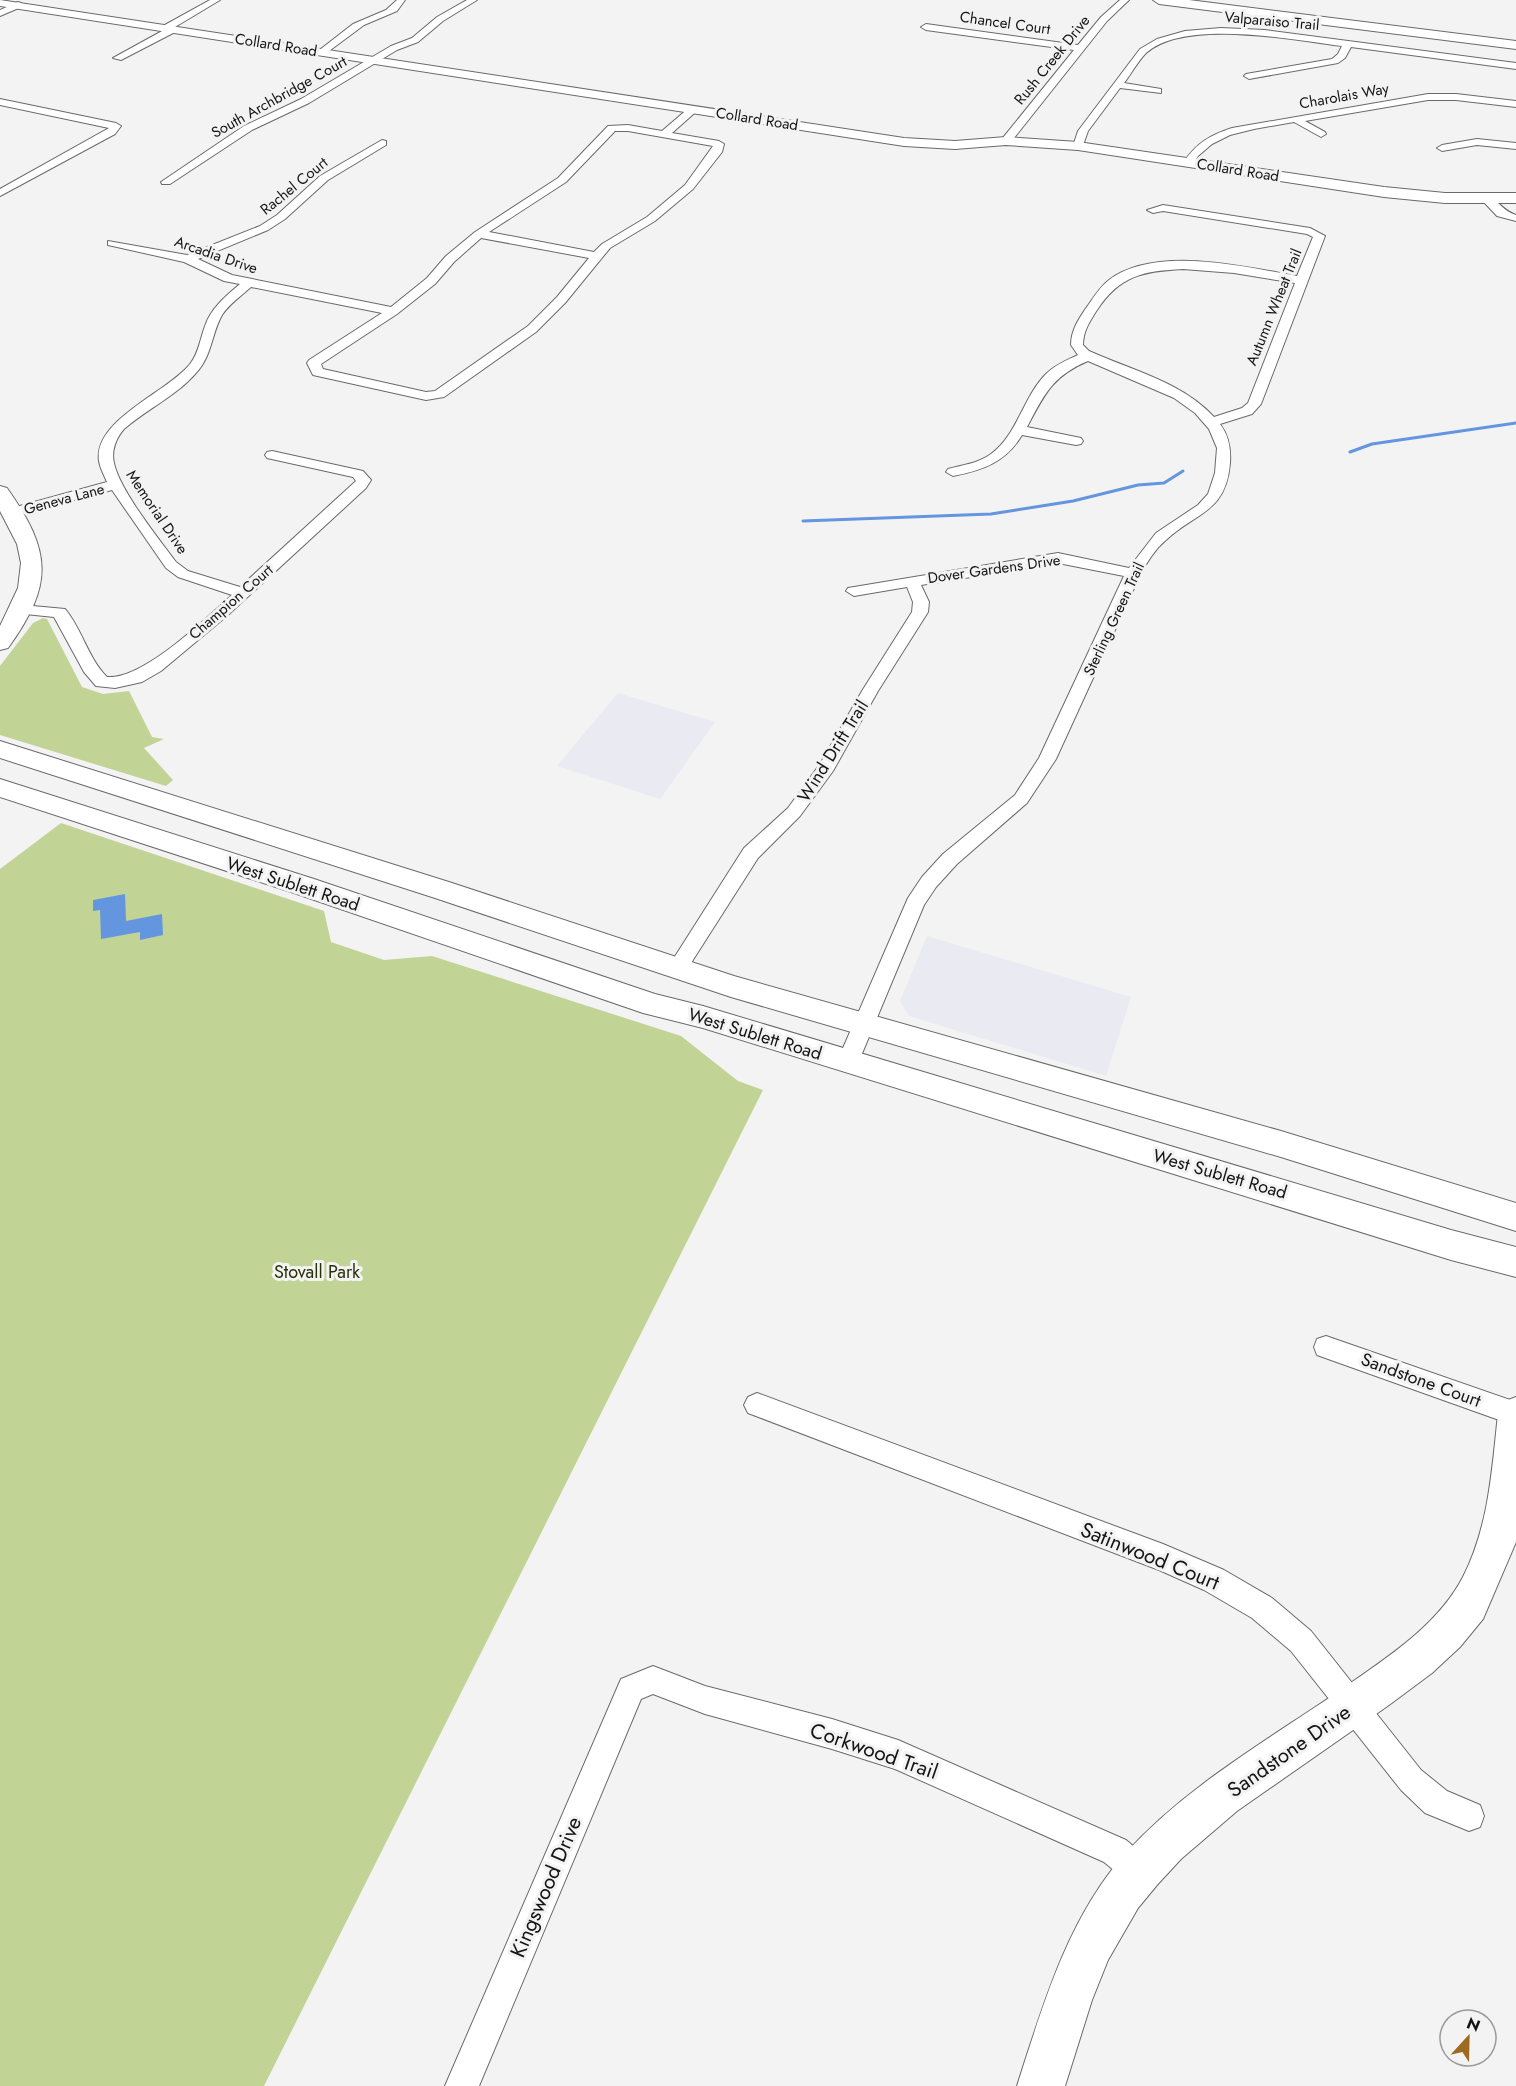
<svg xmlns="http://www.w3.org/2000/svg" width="1516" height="2086" font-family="Jost,sans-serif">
<rect width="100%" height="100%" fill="#f3f3f4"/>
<g fill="#eaeaf3">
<polygon points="618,693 715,722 660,799 557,766"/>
<polygon points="927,936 1131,997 1106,1076 909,1016 900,1001"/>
</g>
<g fill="#c2d396">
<polygon points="43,618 47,619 82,687 103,694 129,691 152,737 164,739 144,748 173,780 166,786 0,735 0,666 33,623"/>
<polygon points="61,823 324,911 331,942 384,960 432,956 681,1036 738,1081 763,1090 264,2086 0,2086 0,869"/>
</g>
<polygon fill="#6495df" points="125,894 126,921 162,914 163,935 140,940 140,932 101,939 100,910 93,911 93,900"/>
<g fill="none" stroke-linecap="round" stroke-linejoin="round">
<g stroke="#6495df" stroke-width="3">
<polyline points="1350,452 1372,444 1516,423"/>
<polyline points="803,521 991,514 1073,501 1138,485 1164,483 1183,471"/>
</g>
<g stroke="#6a6a6b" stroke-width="2">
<g id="street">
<polygon points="210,0 220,0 175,27 179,29 177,31 121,60 113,58 164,30 161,28 163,26"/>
<polygon points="397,0 405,0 397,11 364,25 325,54 317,52 353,24 386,10"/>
<polygon points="467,0 477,0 443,21 418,42 397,50 309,103 252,130 170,184 162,184 161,182 244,126 301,99 391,46 412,38 437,17"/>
<polygon points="1120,0 1129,0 1107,21 1010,143 1002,143 1002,139 1074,50 926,30 921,27 926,24 1078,45 1101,17"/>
<polygon points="18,2 21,3 21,7 0,16 0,10"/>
<path d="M1221,28L1265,30L1516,63V69L1351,47L1345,58L1338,63L1249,79L1244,76L1246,74L1332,59L1338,54L1342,46C1294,40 1185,18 1146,53C1138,61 1131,74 1124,83L1161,89V93L1120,88L1088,131L1082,148H1074L1073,146L1078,131L1140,49L1157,39L1185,31Z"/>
<path d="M1428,94H1456L1516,101V107L1456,100H1428L1305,121L1325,132L1326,134L1321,137L1294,122L1254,129L1230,135L1212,144L1198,156L1193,164L1189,165L1184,162C1196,143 1211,135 1232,128Z"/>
<polygon points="0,99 116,123 121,126 115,134 0,196 0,189 109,128 0,105"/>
<path d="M690,107L699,109L672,133L719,141L724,144L722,152L693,189L655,221L610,248L565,303L536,332L444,397L426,400L313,375L307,363L309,360L382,313L251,287C241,296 229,304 222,315C211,335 212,356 196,373C176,396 147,409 124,429C116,438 111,451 114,463C119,489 158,538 176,562L188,571L240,587L356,481L353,477L267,458L265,455L267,452L272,451L363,471L371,480L366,488L228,615L161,671L142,682L115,688L96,686L84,672L54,617L16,613L14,610L16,607L22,605L65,609C82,629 88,658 107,677C143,680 205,619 232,595L178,577L166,568L112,490L10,517L3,513L5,510L107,482C104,475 100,468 99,461C93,420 168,392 190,364C199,353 200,339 205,326C211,308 226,296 240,284L224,281L184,262L108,245V241L187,255L260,226L277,215L320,176L382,140L386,141V145L328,180L285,219L268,230L198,259L232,275L391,307L427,278L446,256L475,232L558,178L608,126L628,125L662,131ZM615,131H628L713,146L685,185L647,217L602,244L594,252L489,232L566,182ZM481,238L589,258L557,297L528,326L435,391L426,392L323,369L321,364L397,314L435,284L454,262Z"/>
<polygon points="1477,139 1516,143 1516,149 1477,145 1442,151 1437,148 1442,145"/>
<path d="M1486,195C1499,200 1501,210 1516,215V221L1497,216L1480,198Z"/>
<path d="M1163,205L1310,228L1325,236L1261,404L1252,414L1220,424C1229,436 1231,449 1230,463C1226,513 1196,512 1166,540C1155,549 1148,561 1141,573L1056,759L1027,803L957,864L936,887L924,905L856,1068L848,1070L840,1068L837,1062L908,898L922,877L943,854L1015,795L1039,758L1124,576L1058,563L921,585L929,602L928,612L878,691L833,771L800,816L758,858L684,974L677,977L670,974L667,969L744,848L788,808L820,764L862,691L912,612L913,602L907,587L854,596L846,591L848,588L1058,553L1129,568L1156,533L1198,505L1208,494L1215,473L1217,448L1209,429L1195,413L1174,398L1088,361C1052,376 1044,395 1027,427L1081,438L1083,441L1081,444L1076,445L1022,435C1006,462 983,470 953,476L946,472L948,469C963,465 979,463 991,454C1018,434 1023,397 1046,374C1055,365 1067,360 1078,355L1071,345C1071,329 1080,317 1089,304C1095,295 1101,286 1109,280C1156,245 1245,267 1297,276L1313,237L1307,234L1163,211L1153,213L1147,210ZM1183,269L1234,273L1295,283L1248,403L1242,408L1214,417C1182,382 1131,370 1089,351L1083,345C1083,331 1090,321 1097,310C1120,275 1144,271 1183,269Z"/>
<polygon points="1326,1336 1516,1402 1516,1426 1317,1355 1314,1347 1317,1339"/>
<polygon points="757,1393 1163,1544 1224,1570 1272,1598 1311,1631 1421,1770 1447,1791 1480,1805 1484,1816 1480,1827 1469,1831 1425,1813 1401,1790 1291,1651 1252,1618 1204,1590 1159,1570 748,1413 744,1405 748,1397"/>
<polygon points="653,1666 705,1686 832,1719 898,1740 1126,1840 1150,1860 1154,1871 1150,1882 1139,1886 1128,1882 1104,1862 895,1769 832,1749 705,1714 653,1694 641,1699 479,2086 445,2086 621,1679"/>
</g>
</g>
<g stroke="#6a6a6b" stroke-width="2">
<g id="secondary">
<polygon points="0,0 904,138 955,141 1006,137 1078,142 1384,187 1445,193 1516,193 1516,203 1445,203 1384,197 1078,150 1006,145 955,149 904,146 0,6"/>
<polygon points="1153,0 1189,0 1516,41 1516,49 1159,4"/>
<path d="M0,486L7,488C52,552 54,584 8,648L0,650V626L18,588L21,563L17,544L0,511Z"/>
<polygon points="0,741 452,883 734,976 1281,1131 1516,1203 1516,1231 1281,1157 731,997 432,897 0,758"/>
<polygon points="0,779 314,879 655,994 703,1006 1451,1230 1516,1247 1516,1277 1451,1260 703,1028 643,1013 294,893 0,797"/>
<path d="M1516,1397V1542L1483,1619L1460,1647L1432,1673L1389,1705L1237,1811L1181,1859L1157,1885L1138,1908L1108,1960L1092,2000L1065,2086H1017C1043,2005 1068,1918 1125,1854C1187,1785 1270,1739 1345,1687C1388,1657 1438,1625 1463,1577C1489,1526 1492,1469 1498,1414L1503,1402Z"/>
</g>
</g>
<use href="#street" fill="#fff" fill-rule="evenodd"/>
<use href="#secondary" fill="#fff" fill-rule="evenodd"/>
</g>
<g text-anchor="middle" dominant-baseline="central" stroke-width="6" stroke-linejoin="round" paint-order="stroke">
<g font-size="15" fill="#141415" stroke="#f3f3f4">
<text transform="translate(1272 21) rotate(5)">Valparaiso Trail</text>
<text transform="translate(1005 23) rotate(8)">Chancel Court</text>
<text transform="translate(276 45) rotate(9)">Collard Road</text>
<text transform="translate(1052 60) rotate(-51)">Rush Creek Drive</text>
<text transform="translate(1344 96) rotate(-10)">Charolais Way</text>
<text transform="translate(279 97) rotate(-29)">South Archbridge Court</text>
<text transform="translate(757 119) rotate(9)">Collard Road</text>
<text transform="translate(1238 170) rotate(9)">Collard Road</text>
<text transform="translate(294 186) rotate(-39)">Rachel Court</text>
<text transform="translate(216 255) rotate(19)">Arcadia Drive</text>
<text transform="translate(1274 307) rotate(-68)">Autumn Wheat Trail</text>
<text transform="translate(64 499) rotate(-15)">Geneva Lane</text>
<text transform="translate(157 512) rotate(56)">Memorial Drive</text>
<text transform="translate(994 569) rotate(-8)">Dover Gardens Drive</text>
<text transform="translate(231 602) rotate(-41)">Champion Court</text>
<text transform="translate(1114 619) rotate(-65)">Sterling Green Trail</text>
</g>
<g font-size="18" fill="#141415" stroke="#f3f3f4">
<text transform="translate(833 751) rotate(-58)">Wind Drift Trail</text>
<text transform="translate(293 884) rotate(18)">West Sublett Road</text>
<text transform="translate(755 1034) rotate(17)">West Sublett Road</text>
<text transform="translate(1220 1174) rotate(16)">West Sublett Road</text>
<text transform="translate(1421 1380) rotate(20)">Sandstone Court</text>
</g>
<g font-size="18" fill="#283008" stroke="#f3f3f4">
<text x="317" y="1272">Stovall Park</text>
</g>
<g font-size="21" fill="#141415" stroke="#f3f3f4">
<text transform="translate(1150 1556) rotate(22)">Satinwood Court</text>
<text transform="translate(874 1751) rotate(19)">Corkwood Trail</text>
<text transform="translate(1289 1751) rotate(-35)">Sandstone Drive</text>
<text transform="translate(546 1887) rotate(-67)">Kingswood Drive</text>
</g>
</g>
<g transform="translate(1468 2038) rotate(22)"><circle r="28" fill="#f3f3f4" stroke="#9a9a9b" stroke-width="1.5"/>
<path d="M0-4.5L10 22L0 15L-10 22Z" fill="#9d6a20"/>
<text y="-9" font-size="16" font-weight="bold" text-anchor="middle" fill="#141415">N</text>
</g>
</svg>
